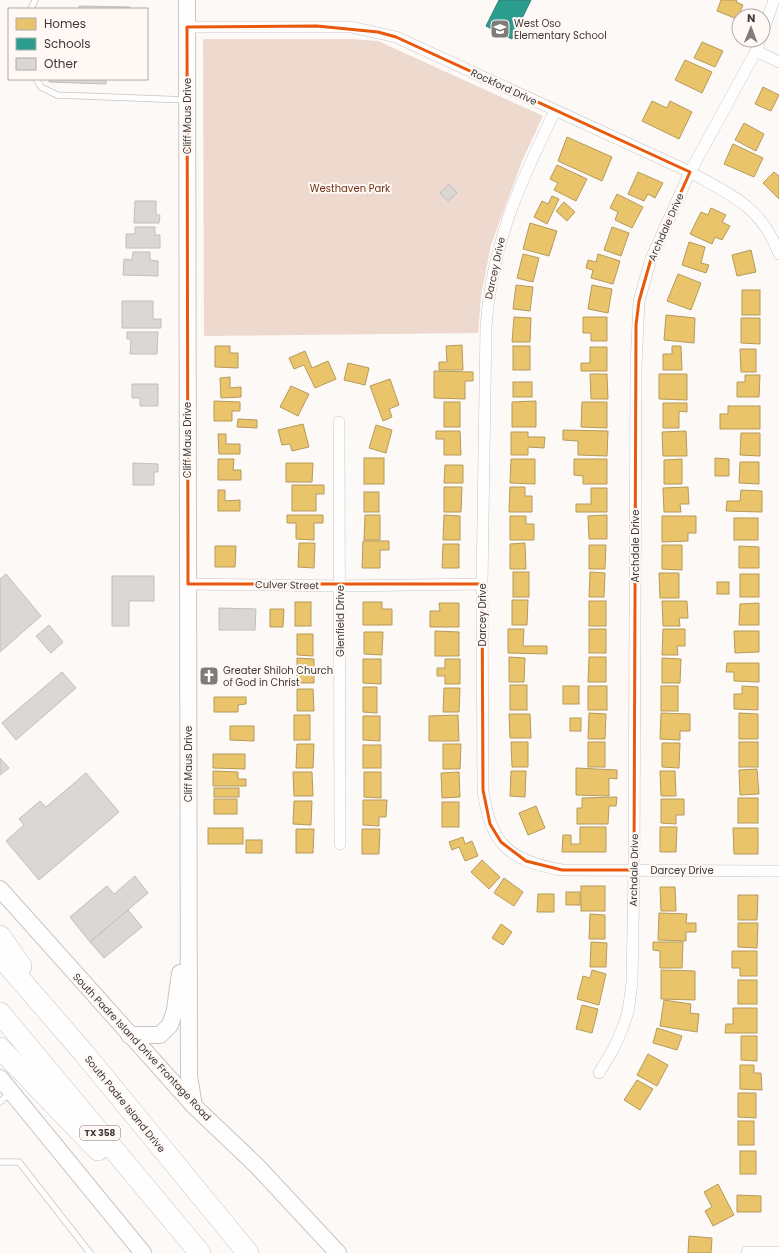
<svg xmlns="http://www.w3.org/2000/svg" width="779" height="1253" font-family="Poppins,sans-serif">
<rect width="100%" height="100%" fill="#fcf9f7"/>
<polygon fill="#eed9cf" points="203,39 352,39 378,41 543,116 522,161 491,245 481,296 478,333 204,336"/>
<g fill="#e9c46a" stroke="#b69a5b">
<polygon points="721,0 737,0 736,2 743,5 737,19 717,11"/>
<polygon points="702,42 723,51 715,67 694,58"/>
<polygon points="685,60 712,72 702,93 675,80"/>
<polygon points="763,87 779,95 771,111 755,104"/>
<polygon points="652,101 667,108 670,101 692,112 679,139 642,121"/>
<polygon points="744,123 764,134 756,151 735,140"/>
<polygon points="567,137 612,157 602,181 558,161"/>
<polygon points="733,144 763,158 754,177 724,164"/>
<polygon points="557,165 587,179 576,201 554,190 558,183 550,179"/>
<polygon points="638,172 663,183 655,198 648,194 644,201 628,194"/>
<polygon points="774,172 779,176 779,199 763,183"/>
<polygon points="617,194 643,207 632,228 615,220 618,212 610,208"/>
<polygon points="552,196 559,199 547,224 534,217 542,201 548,204"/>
<polygon points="564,202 575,212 567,221 556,211"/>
<polygon points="711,208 726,215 722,222 730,226 722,240 715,237 712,244 690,234 701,212 708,215"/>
<polygon points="530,223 557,231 549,256 523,249"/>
<polygon points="612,227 629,233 621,256 604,250"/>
<polygon points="689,242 705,247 701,263 709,265 706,273 682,265"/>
<polygon points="751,250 756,272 737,276 732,255"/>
<polygon points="523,254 539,258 533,282 517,278"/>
<polygon points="598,254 620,261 613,284 591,278 593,270 586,268 588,260 596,262"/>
<polygon points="678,274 701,283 691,310 667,301"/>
<polygon points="516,285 533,287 530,311 513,309"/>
<polygon points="592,285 612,289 608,313 588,309"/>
<rect x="742" y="290" width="18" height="25"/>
<polygon points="666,315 695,318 694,343 664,340"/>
<polygon points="514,317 531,318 530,342 512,342"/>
<polygon points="583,317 607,317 607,341 591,341 591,333 583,333"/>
<polygon points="741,318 760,318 760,344 741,343"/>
<polygon points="462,345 463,370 439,370 439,362 447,362 446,346"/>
<polygon points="215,346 230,346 230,353 238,353 238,368 215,367"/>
<rect x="513" y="346" width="17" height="24"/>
<polygon points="672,346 681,346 682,370 663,370 663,354 672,354"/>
<polygon points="590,347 607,347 607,371 581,371 581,363 590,363"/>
<polygon points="740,349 756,349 756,372 741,372"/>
<polygon points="305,351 312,368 328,361 336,379 315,388 304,365 294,369 289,358"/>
<polygon points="348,363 369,368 365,385 344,380"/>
<polygon points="434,371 473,372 473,381 465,381 465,399 434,398"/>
<polygon points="590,374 607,374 608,399 591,399"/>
<polygon points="659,374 687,374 687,400 659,399"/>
<polygon points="745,375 760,375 759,397 737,397 737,382 745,382"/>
<polygon points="230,377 230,388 241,387 241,397 221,398 220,378"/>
<polygon points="390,379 399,405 389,409 392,417 383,421 370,386"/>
<rect x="513" y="382" width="19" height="15"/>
<polygon points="291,386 309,394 298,416 280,407"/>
<polygon points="214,401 240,402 240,411 232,411 232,421 214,421"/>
<polygon points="536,401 536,427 512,427 512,402"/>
<rect x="444" y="402" width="16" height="25"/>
<polygon points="582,402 607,402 607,428 581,427"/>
<polygon points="663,403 687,403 687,412 679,411 679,428 663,428"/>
<polygon points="728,406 760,406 760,429 720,429 720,414 728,414"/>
<polygon points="238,419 257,420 257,428 237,427"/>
<polygon points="303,424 309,447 292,451 290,444 282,445 278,430"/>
<polygon points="376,425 392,430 386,453 369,448"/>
<polygon points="563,430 608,431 607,456 578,455 578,441 563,440"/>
<polygon points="436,431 460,431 461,455 444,455 444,439 436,439"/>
<polygon points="686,431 687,456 663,456 662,432"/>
<polygon points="511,432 528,432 528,437 545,437 544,448 528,447 528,455 511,455"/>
<polygon points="741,433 760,433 760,456 740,455"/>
<polygon points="218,434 226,434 226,444 240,444 240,454 219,454"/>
<rect x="364" y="458" width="20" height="26"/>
<polygon points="715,458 729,459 729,476 715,476"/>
<polygon points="218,459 234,459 233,470 241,470 241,480 218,480"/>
<polygon points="511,459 535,459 535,484 510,483"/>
<polygon points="574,459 607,459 607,484 583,484 583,476 574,475"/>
<polygon points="682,459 682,484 664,484 664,460"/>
<polygon points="740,462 759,462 759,484 739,483"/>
<polygon points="286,463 313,463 312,482 286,482"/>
<polygon points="445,465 463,465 463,483 444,483"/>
<polygon points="292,485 324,485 324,494 316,494 316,511 292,511"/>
<polygon points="444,487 462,487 461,512 444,512"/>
<polygon points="510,487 525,487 525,496 532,496 532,512 509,512"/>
<polygon points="688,487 689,504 680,504 681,512 664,512 663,488"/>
<polygon points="591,488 607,488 607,512 576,512 576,504 591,504"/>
<polygon points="218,490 225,490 225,501 240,500 240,511 218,511"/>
<polygon points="741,490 762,491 762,512 726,511 727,501 740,501"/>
<rect x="364" y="492" width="15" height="20"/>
<polygon points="287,515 323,515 323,523 314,523 314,540 296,539 296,523 287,523"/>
<polygon points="365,515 380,515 380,540 364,540"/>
<polygon points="444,515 460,516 460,540 443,540"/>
<polygon points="607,515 607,539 589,539 588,516"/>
<polygon points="510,516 526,516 526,524 534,524 534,540 510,540"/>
<polygon points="662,516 696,516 696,533 688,533 688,541 662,542"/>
<rect x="734" y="518" width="24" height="22"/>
<polygon points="363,541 389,541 389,550 380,550 380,568 362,568"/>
<polygon points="299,543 315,543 314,568 298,567"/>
<polygon points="525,543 526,569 510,569 510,544"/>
<polygon points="443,544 459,544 459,568 442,568"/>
<polygon points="589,545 606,545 605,569 589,569"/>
<polygon points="662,545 682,545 682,570 662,569"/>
<polygon points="215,546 236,546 235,567 215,567"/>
<polygon points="739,546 759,547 759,568 739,568"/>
<rect x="513" y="572" width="16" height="25"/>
<polygon points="590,572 605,573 604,597 589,597"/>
<polygon points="659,573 679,573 679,598 660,598"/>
<rect x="740" y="574" width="19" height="23"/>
<rect x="717" y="582" width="12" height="12"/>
<polygon points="512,600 528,600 527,625 512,625"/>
<rect x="589" y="601" width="17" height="25"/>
<polygon points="662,601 687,601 688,618 679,618 680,626 663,626"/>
<rect x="295" y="602" width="16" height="24"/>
<polygon points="363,602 382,602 382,609 392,609 392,625 363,625"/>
<polygon points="439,603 459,603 459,627 430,627 430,611 440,611"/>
<polygon points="759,603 759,625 739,625 740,604"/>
<polygon points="270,609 284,609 283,627 270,627"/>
<polygon points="508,629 524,629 523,646 547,646 547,654 508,653"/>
<rect x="589" y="629" width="17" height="24"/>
<polygon points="663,629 685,629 685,646 677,646 678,655 662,655"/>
<polygon points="435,631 459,632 459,656 435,656"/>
<polygon points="734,631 759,631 759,652 735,653"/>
<polygon points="364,632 383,632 382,655 364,654"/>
<polygon points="297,634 313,634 313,656 297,655"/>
<polygon points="509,657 525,658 524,682 509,682"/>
<polygon points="589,657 606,657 606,682 588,682"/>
<polygon points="297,658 314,659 314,683 297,683"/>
<polygon points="662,658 681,659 680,683 662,683"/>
<polygon points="363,659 381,659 381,684 363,683"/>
<polygon points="445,659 460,659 460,684 445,684 445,676 437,676 437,668 445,668"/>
<polygon points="727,663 759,663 759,682 734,681 734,672 726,672"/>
<rect x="510" y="685" width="17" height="25"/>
<rect x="563" y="686" width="16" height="18"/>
<rect x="588" y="686" width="19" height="24"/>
<rect x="661" y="686" width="17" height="25"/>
<polygon points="742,686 758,687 758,710 734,709 734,694 742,694"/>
<polygon points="363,687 377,687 377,713 363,712"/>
<polygon points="444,688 460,688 459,712 443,712"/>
<polygon points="297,689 313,689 314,711 297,711"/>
<polygon points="214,697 246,697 246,704 238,705 238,712 214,712"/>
<polygon points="589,713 606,714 605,739 588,739"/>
<polygon points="661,713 690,714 690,731 680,731 680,740 660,739"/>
<polygon points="739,713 758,714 758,739 739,739"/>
<polygon points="509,714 530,714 531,738 510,738"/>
<rect x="294" y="715" width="16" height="25"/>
<polygon points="458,715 459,741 429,741 429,716"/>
<polygon points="363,716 380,716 380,741 363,740"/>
<rect x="570" y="718" width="11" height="13"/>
<polygon points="230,726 254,726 254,741 230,740"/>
<polygon points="511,742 528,742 528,767 512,767"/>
<rect x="588" y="742" width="17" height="25"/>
<rect x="739" y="742" width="19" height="25"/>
<polygon points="662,743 680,743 679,768 662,767"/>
<polygon points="297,744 314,744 313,768 296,768"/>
<polygon points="443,744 461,744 460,769 443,769"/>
<rect x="363" y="745" width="18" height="23"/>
<polygon points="213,754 245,754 245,769 213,768"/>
<polygon points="576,768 617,770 617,779 609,778 609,796 576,795"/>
<polygon points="757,769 759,794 740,795 739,770"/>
<polygon points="213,771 238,772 238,779 246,779 246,786 213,786"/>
<polygon points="511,771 526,771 525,797 510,796"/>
<polygon points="660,771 675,771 676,796 661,796"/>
<polygon points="293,772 312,772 313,796 294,796"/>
<polygon points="364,772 381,772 381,798 364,797"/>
<polygon points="459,772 460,797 442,798 441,773"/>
<rect x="214" y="788" width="25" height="9"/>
<polygon points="617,797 616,806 609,806 608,824 577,824 577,808 582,808 582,798"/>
<rect x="738" y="798" width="20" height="25"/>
<rect x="214" y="799" width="23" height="15"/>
<polygon points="661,799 684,799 684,815 676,815 676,824 661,823"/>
<polygon points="363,800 387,800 386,817 379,817 379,826 363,825"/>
<polygon points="294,801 312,801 311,825 293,824"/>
<rect x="442" y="802" width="17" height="25"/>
<polygon points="536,806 545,828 528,835 519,813"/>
<polygon points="580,827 606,827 606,852 562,852 563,835 571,835 571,844 580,844"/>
<polygon points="660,827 677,827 676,852 660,852"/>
<rect x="208" y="828" width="35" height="16"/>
<polygon points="733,828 758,828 758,854 734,854"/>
<polygon points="296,829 314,829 313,853 296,853"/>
<polygon points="362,829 380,829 379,854 362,854"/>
<polygon points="463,837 465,844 472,841 478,856 465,861 459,847 452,850 449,842"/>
<rect x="246" y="840" width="16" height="13"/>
<polygon points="482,860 500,877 489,889 471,872"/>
<polygon points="504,878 523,892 514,906 494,893"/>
<rect x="581" y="886" width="24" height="25"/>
<polygon points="660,887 675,887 676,911 661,911"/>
<rect x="566" y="892" width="14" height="13"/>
<polygon points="538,894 554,894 554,912 537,912"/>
<polygon points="738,895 758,895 757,920 738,920"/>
<polygon points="659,913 687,914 686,923 696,923 696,932 686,932 686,941 658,940"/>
<polygon points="590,914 605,915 605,939 589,939"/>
<polygon points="738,923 758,923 757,948 738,947"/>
<polygon points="501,924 512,932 503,945 492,938"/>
<polygon points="591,942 607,943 606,967 590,967"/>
<polygon points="653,942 683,942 682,968 660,968 660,951 653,950"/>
<polygon points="732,951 757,951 757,976 740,976 740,968 732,968"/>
<polygon points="592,970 606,974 599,1005 577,999 583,976 590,978"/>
<polygon points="661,970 695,971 695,1000 661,999"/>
<rect x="738" y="980" width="19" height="24"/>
<polygon points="664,1000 691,1004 690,1013 699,1014 697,1032 660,1026"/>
<polygon points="582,1005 598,1009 592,1033 576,1029"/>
<polygon points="733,1008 757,1008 757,1033 725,1033 726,1024 733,1024"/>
<polygon points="657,1028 682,1036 677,1050 653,1043"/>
<polygon points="741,1036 757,1036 757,1061 741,1060"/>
<polygon points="648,1054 668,1065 657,1086 637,1075"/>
<polygon points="740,1065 754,1065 754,1073 761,1073 762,1090 740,1089"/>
<polygon points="637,1080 653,1089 640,1110 624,1100"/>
<polygon points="738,1093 756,1093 756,1118 738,1117"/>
<rect x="738" y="1121" width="16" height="24"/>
<rect x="740" y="1151" width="16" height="23"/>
<polygon points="718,1184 734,1215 713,1226 705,1211 712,1207 704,1192"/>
<polygon points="737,1195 761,1196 761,1212 737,1212"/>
<polygon points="689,1236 712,1238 711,1253 688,1253"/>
</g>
<polygon fill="#2a9d8f" stroke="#307f75" points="499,0 531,0 512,39 486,26"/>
<g fill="#dad7d5" stroke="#c2bebc">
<polygon points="79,6 130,7 130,9 79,9"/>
<polygon points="49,79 106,79 106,84 49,82"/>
<polygon points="449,184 457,193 448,201 440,193"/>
<polygon points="135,201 156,201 156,215 160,215 159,223 134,223"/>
<polygon points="135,227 155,227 155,235 160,235 160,248 126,248 126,234 135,234"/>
<polygon points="133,252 150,252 150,260 158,261 158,276 123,275 124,259 132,260"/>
<polygon points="122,301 153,301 153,319 161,319 161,328 122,328"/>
<polygon points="127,332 158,332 157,354 130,354 131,339 127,339"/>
<polygon points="132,384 158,384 158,406 140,406 140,398 132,398"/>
<polygon points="133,463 158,464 158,472 154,472 154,485 133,485"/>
<polygon points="6,574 41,616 0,652 0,579"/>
<polygon points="112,576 154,576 154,601 129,601 129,626 112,626"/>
<polygon points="219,608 256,609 255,630 219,630"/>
<polygon points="49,625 63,642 51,653 36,636"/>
<polygon points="62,672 76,688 16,740 2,723"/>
<polygon points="0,758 9,768 0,775"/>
<polygon points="86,773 119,812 39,880 6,841 24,825 19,819 40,801 46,807"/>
<polygon points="135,876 148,893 90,942 70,917 107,886 114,894"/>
<polygon points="128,910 142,927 104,958 90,942"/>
</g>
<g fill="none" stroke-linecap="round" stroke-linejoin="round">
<g stroke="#c8c5c3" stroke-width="7">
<g id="lane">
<polyline points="31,9 35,0"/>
<polyline points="36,79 41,87 57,95 187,100"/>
<polyline points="0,1102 11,1092"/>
<polyline points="0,1162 19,1162 90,1253"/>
</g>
</g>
<g stroke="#c8c5c3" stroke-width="12">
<g id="street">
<path d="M187,27H351L396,37L690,172C731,195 762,207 779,254"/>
<polyline points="763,31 774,0"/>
<polyline points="756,51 779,62"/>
<path d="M555,111C519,185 492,243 486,327L482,584L483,790C490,844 509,861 562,870L779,871"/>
<polyline points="339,422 340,844"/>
<polyline points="188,584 340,586 482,584"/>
<polyline points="599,1073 614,1048 623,1027 628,1012 632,983 634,870 636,366 639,301 651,259 690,172 756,51 760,40"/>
<polyline points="747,1252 779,1252"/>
</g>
</g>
<g stroke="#c8c5c3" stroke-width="18">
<g id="secondary">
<polyline points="187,0 189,1076 194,1106"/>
<polyline points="0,889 194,1106 256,1165 338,1253"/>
<polyline points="129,1035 160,1035 170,1025 175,1010 180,973"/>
<polyline points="0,1078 143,1253"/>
</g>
</g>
<g stroke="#c8c5c3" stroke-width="22">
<g id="highway">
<polyline points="0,936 21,966"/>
<polyline points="0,956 83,1052 248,1253"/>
<polyline points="0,1013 200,1253"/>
<polyline points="0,1048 98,1150"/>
</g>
</g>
<use href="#lane" stroke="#fffefe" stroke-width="5.5"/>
<use href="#street" stroke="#fffefe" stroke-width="11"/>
<use href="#secondary" stroke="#fffefe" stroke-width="16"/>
<use href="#highway" stroke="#fffefe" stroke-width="21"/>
</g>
<path fill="none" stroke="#e8590c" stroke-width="3" stroke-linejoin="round" d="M317,26L378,32L396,37L690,172L651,259L639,301L636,325L634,870H562L526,861L501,842L490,824L483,790L482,584H188L187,27Z"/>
<defs>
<g id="school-square" transform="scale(1)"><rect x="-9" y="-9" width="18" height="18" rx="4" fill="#807c7a" stroke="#fff8f4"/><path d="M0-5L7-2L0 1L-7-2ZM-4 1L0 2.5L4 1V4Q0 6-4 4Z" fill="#fff"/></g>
<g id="church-square" transform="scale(1)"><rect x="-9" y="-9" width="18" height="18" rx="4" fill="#807c7a" stroke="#fff8f4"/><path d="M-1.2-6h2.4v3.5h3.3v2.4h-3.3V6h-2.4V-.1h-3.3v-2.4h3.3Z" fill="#fff"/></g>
</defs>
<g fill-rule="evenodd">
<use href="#school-square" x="500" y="29"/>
<use href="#church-square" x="209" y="676"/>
</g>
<g text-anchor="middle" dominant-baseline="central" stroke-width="4" stroke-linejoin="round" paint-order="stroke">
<rect fill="#fff8f4" stroke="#787270" stroke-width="1" x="80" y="1126" width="40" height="14" rx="3"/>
<g font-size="9" font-weight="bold" fill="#3e3937">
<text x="100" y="1133">TX 358</text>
</g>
<g font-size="10" fill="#3e3937" stroke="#fff8f4" text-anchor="start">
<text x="514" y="23">West Oso<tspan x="514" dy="12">Elementary School</tspan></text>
<text x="223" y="670">Greater Shiloh Church<tspan x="223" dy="12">of God in Christ</tspan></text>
</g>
<g font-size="10" fill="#3e3937" stroke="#fff8f4">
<text transform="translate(504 87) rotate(25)">Rockford Drive</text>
<text transform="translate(187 116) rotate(-90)">Cliff Maus Drive</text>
<text transform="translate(666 227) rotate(-66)">Archdale Drive</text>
<text transform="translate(495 268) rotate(-78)">Darcey Drive</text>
<text transform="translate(187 440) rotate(-90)">Cliff Maus Drive</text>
<text transform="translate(635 546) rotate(-90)">Archdale Drive</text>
<text transform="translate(287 585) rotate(1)">Culver Street</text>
<text transform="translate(482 615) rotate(-90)">Darcey Drive</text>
<text transform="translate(340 621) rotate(-90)">Glenfield Drive</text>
<text transform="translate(188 764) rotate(-90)">Cliff Maus Drive</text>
<text transform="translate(634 870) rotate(-89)">Archdale Drive</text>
<text x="682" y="870">Darcey Drive</text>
<text transform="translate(142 1047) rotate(47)">South Padre Island Drive Frontage Road</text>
<text transform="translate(125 1104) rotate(51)">South Padre Island Drive</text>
</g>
<g font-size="10" fill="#6f3415" stroke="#fff8f4">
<text x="350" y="188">Westhaven Park</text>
</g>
</g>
<rect x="8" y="8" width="140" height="72" fill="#fff8f4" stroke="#b2aca8"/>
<rect x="16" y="18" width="20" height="12" fill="#e9c46a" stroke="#b2aca8"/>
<text x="44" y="28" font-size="12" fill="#3e3937">Homes</text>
<rect x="16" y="38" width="20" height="12" fill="#2a9d8f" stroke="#b2aca8"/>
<text x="44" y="48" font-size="12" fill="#3e3937">Schools</text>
<rect x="16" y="58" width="20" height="12" fill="#dad7d5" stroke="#b2aca8"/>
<text x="44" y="68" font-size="12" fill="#3e3937">Other</text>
<g transform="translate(751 28) rotate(1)"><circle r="19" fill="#fff8f4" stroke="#b2aca8"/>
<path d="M0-3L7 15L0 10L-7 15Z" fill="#807c7a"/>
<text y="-6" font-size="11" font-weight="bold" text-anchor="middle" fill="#3e3937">N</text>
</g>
</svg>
